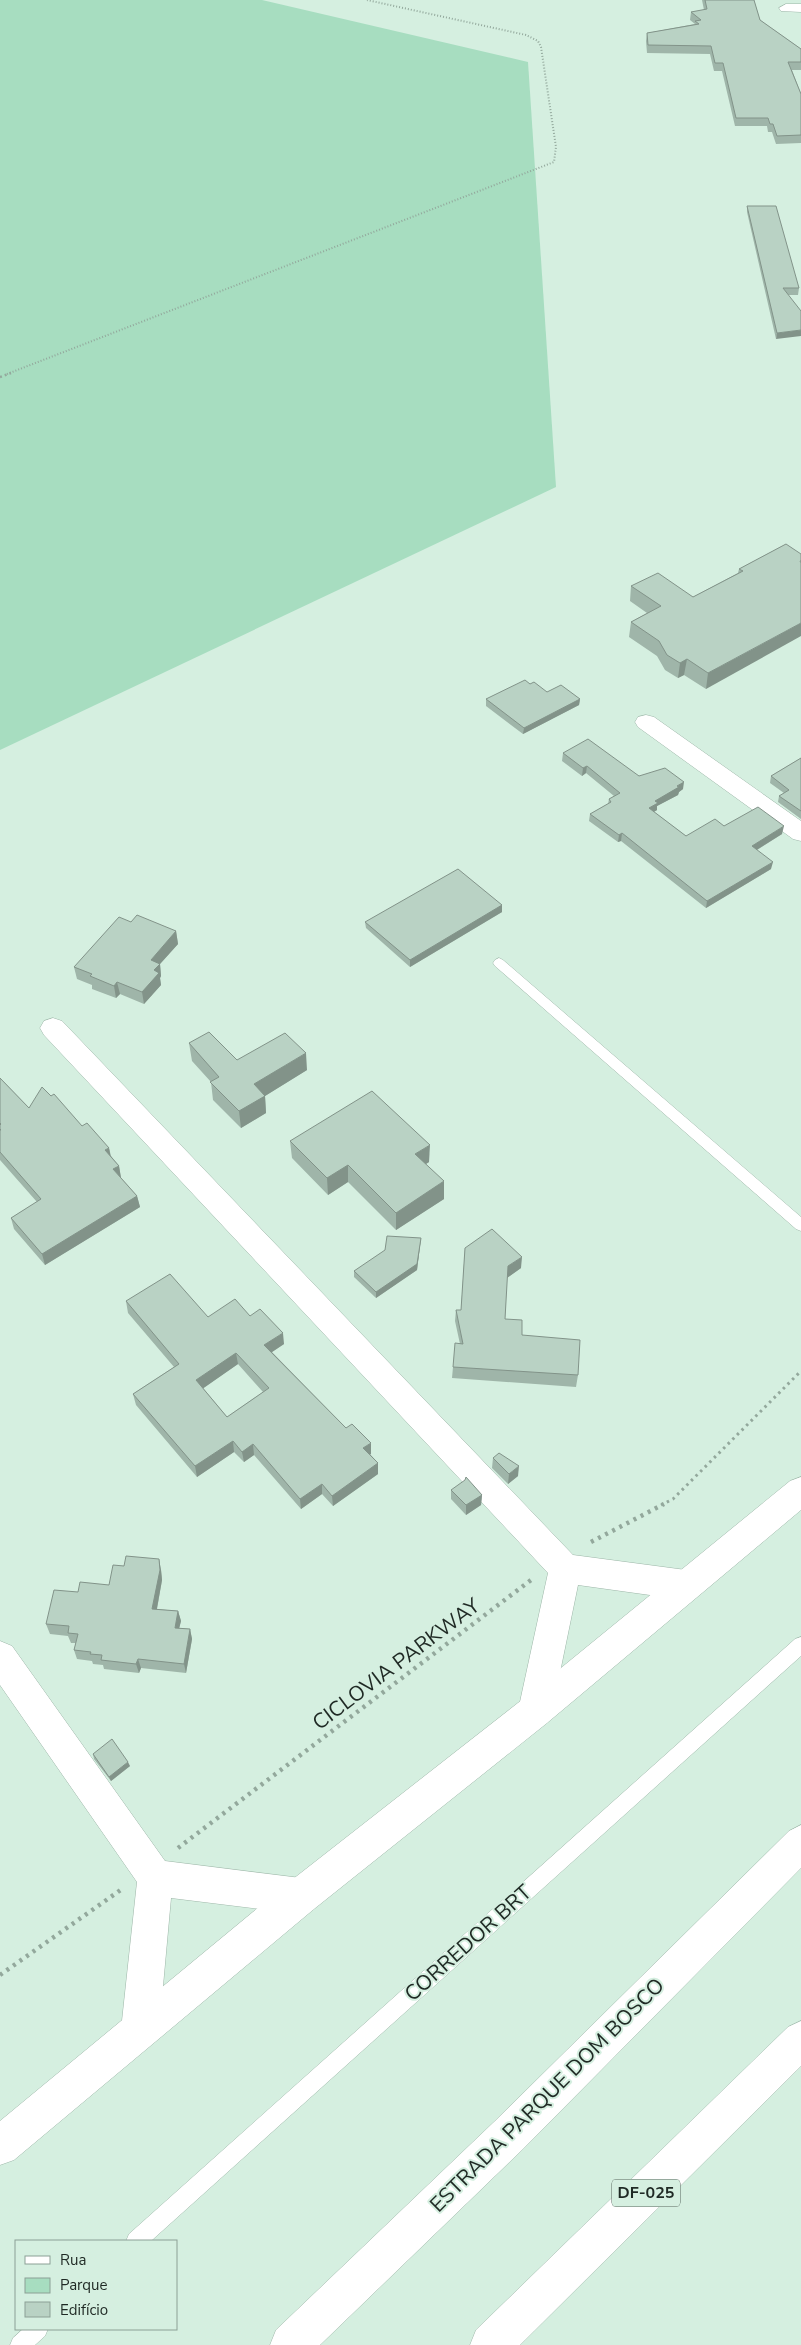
<svg xmlns="http://www.w3.org/2000/svg" width="801" height="2345" font-family="'Nunito Sans',sans-serif">
<rect width="100%" height="100%" fill="#d5efe0"/>
<polygon fill="#a7ddc0" points="0,0 262,0 528,62 556,487 0,750"/>
<g fill="none" stroke-linecap="round" stroke-linejoin="round">
<g stroke="#9db6a8" stroke-width="1">
<g id="service">
<polygon points="499,958 503,960 801,1217 801,1231 796,1229 495,966 493,963 495,960"/>
<polygon points="801,1637 801,1656 151,2241 126,2241 129,2234 795,1639"/>
<polygon points="23,2329 48,2329 45,2336 35,2345 10,2345 13,2338"/>
</g>
</g>
<g stroke="#9db6a8" stroke-width="1">
<g id="minor">
<polygon points="786,4 801,4 801,12 781,11 779,8"/>
<polygon points="646,715 654,717 801,821 801,841 793,839 638,727 635,722 638,717"/>
<polygon points="53,1018 62,1021 573,1555 686,1570 697,1574 702,1585 697,1596 686,1600 578,1585 552,1711 547,1723 535,1727 523,1723 518,1711 548,1573 44,1035 40,1028 44,1021"/>
<polygon points="0,1641 12,1646 165,1861 301,1878 314,1883 319,1896 314,1909 301,1914 171,1898 159,2030 153,2043 140,2049 127,2043 121,2030 137,1882 0,1685"/>
</g>
</g>
<g stroke="#9db6a8" stroke-width="1">
<polygon id="secondary" points="801,1477 801,1510 547,1723 314,1909 14,2160 0,2165 0,2121 288,1883 523,1699 790,1481"/>
</g>
<g stroke="#9db6a8" stroke-width="1">
<g id="trunk">
<polygon points="801,1825 801,1868 523,2149 320,2345 270,2345 276,2330 495,2121 789,1831"/>
<polygon points="801,2021 801,2066 520,2345 470,2345 476,2330 788,2027"/>
</g>
</g>
<polyline stroke="#93a89c" stroke-width="2" stroke-dasharray="1 2" stroke-linecap="butt" points="7,374 554,162 556,147 541,47 538,41 526,35 367,0"/>
<polyline stroke="#93a89c" stroke-width="2.5" stroke-dasharray="2 3" stroke-linecap="butt" points="0,377 11,373"/>
<polyline stroke="#93a89c" stroke-width="3" stroke-dasharray="2.5 4" stroke-linecap="butt" points="661,1505 673,1499 801,1371"/>
<g stroke="#93a89c" stroke-width="4.5" stroke-dasharray="3 5" stroke-linecap="butt">
<polyline points="591,1542 664,1504"/>
<polyline points="178,1848 531,1580"/>
<polyline points="0,1975 122,1889"/>
</g>
<use href="#service" fill="#fff" fill-rule="evenodd"/>
<use href="#minor" fill="#fff" fill-rule="evenodd"/>
<use href="#secondary" fill="#fff" fill-rule="evenodd"/>
<use href="#trunk" fill="#fff" fill-rule="evenodd"/>
</g>
<g fill="#9fb5a9" fill-rule="evenodd">
<polygon points="702,0 754,0 760,20 801,49 801,70 792,70 801,94 801,143 776,144 772,132 768,132 767,126 735,126 722,71 714,71 710,54 647,53 646,41 647,33 695,24 690,20 691,12 704,10"/>
<polygon points="747,206 799,288 798,295 788,295 776,339 747,212"/>
<polygon points="786,544 706,689 684,675 678,678 665,670 657,656 629,637 631,622 647,613 630,601 631,586 693,597 738,573 739,569"/>
<polygon points="530,684 547,692 580,699 579,705 523,734 486,706 486,699"/>
<polygon points="563,753 683,789 679,792 678,795 657,806 657,810 654,812 686,836 724,826 782,834 757,850 771,869 706,908 621,841 618,842 589,821 590,814 608,804 609,799 614,796 586,773 582,776 562,761"/>
<polygon points="801,758 801,819 778,802 779,796 784,793 770,783 771,776"/>
<polygon points="502,905 502,912 410,967 366,928 365,922"/>
<polygon points="131,922 176,931 178,944 160,964 161,976 160,978 161,985 144,1004 120,994 116,998 92,989 92,985 77,979 74,967"/>
<polygon points="189,1043 237,1060 307,1070 265,1096 266,1113 241,1128 213,1100 211,1082 192,1061"/>
<polygon points="0,1078 29,1108 51,1096 82,1126 109,1148 111,1156 119,1166 121,1178 137,1196 140,1207 45,1265 14,1229 11,1218 37,1202 0,1160"/>
<polygon points="290,1141 429,1162 426,1164 444,1199 396,1230 348,1182 328,1195 292,1158"/>
<polygon points="421,1238 417,1270 376,1298 354,1277 354,1271"/>
<polygon points="465,1248 521,1268 507,1278 505,1319 522,1335 578,1375 576,1387 452,1378 453,1367 460,1344 455,1321 456,1310 461,1310"/>
<path d="M126,1301L208,1317L250,1316L284,1344L272,1352L371,1454H370L378,1463V1474L333,1506L322,1494L301,1509L254,1455L244,1462L234,1452L197,1477L136,1405L133,1394L174,1367L128,1313ZM238,1364L263,1392L227,1417L203,1388Z"/>
<polygon points="493,1458 518,1476 508,1484 492,1468"/>
<polygon points="451,1490 482,1495 481,1505 466,1515 451,1499"/>
<polygon points="161,1570 162,1580 157,1609 178,1611 181,1621 179,1628 190,1629 192,1639 186,1673 141,1668 139,1673 104,1669 103,1665 93,1664 92,1661 77,1659 74,1650 76,1643 71,1643 68,1636 50,1634 46,1624 78,1592 109,1585"/>
<polygon points="93,1754 130,1766 111,1781 94,1759"/>
</g>
<g fill="#829389">
<polygon points="801,330 801,336 776,339 777,333"/>
<polygon points="801,623 801,636 706,689 708,673"/>
<polygon points="687,659 684,675 678,678 680,663"/>
<polygon points="580,699 579,705 523,734 524,728"/>
<polygon points="587,766 586,773 582,776 583,768"/>
<polygon points="684,782 683,789 679,792 678,795 657,806 657,810 648,815 649,808 655,801 677,786"/>
<polygon points="784,826 782,834 750,854 752,846"/>
<polygon points="622,833 621,841 618,842 619,835"/>
<polygon points="773,862 771,869 706,908 707,901"/>
<polygon points="502,905 502,912 410,967 410,960"/>
<polygon points="176,931 178,944 160,964 161,976 160,978 161,985 144,1004 142,992 151,960"/>
<polygon points="117,982 120,994 116,998 114,986"/>
<polygon points="306,1053 307,1070 265,1096 266,1113 241,1128 239,1111 254,1084"/>
<polygon points="430,1145 429,1162 415,1171 415,1154"/>
<polygon points="109,1148 111,1159 105,1150"/>
<polygon points="348,1165 348,1182 328,1195 327,1178"/>
<polygon points="119,1166 121,1178 113,1169"/>
<polygon points="444,1181 444,1199 396,1230 396,1213"/>
<polygon points="137,1196 140,1207 45,1265 42,1254"/>
<polygon points="421,1238 417,1270 376,1298 376,1292"/>
<polygon points="522,1257 521,1268 507,1278 508,1266"/>
<polygon points="283,1333 284,1344 266,1356 264,1345"/>
<polygon points="236,1353 238,1364 198,1392 196,1380"/>
<polygon points="233,1441 234,1452 197,1477 195,1466"/>
<polygon points="371,1443 371,1454 364,1458 363,1448"/>
<polygon points="253,1444 254,1455 244,1462 242,1452"/>
<polygon points="378,1463 378,1474 333,1506 332,1496"/>
<polygon points="519,1466 518,1476 508,1484 509,1474"/>
<polygon points="322,1484 322,1494 301,1509 300,1499"/>
<polygon points="482,1495 481,1505 466,1515 466,1505"/>
<polygon points="159,1559 161,1570 162,1580 155,1619 152,1609"/>
<polygon points="178,1611 181,1621 177,1637 175,1628"/>
<polygon points="190,1629 192,1639 186,1673 184,1664"/>
<polygon points="138,1659 141,1668 139,1673 136,1664"/>
<polygon points="128,1762 130,1766 111,1781 109,1777"/>
</g>
<g fill="#b9d2c4" stroke="#829389" fill-rule="evenodd">
<polygon points="705,0 754,0 760,20 801,49 801,62 788,62 801,94 801,135 777,136 773,124 770,124 768,118 736,118 723,63 715,63 711,46 648,45 647,33 699,24 695,21 701,20 691,12 707,9"/>
<polygon points="747,206 776,206 799,288 783,288 801,311 801,330 777,333"/>
<polygon points="786,544 801,554 801,561 800,561 801,563 801,623 708,673 687,659 680,663 667,655 659,641 631,622 661,606 631,586 658,573 693,597 743,571 739,569"/>
<polygon points="525,680 530,684 534,682 547,692 561,685 580,699 524,728 486,699"/>
<polygon points="588,739 639,776 665,768 684,782 677,786 679,787 655,801 658,803 649,808 686,836 715,819 724,826 758,807 784,826 752,846 773,862 707,901 622,833 619,835 590,814 611,802 609,799 620,793 587,766 583,768 563,753"/>
<polygon points="801,758 801,811 779,796 789,790 771,776"/>
<polygon points="458,869 502,905 410,960 365,922"/>
<polygon points="137,915 176,931 151,960 160,964 154,970 159,973 142,992 117,982 114,986 90,976 92,974 74,967 119,917 131,922"/>
<polygon points="209,1032 237,1060 285,1033 306,1053 254,1084 265,1096 239,1111 210,1082 219,1077 189,1043"/>
<polygon points="0,1078 29,1108 42,1087 51,1096 54,1094 82,1126 87,1123 109,1148 105,1150 119,1166 113,1169 137,1196 42,1254 11,1218 41,1199 0,1152 0,1130 1,1130 0,1129 0,1125 1,1124 0,1123"/>
<polygon points="372,1091 430,1145 415,1154 444,1181 396,1213 348,1165 327,1178 290,1141"/>
<polygon points="492,1229 522,1257 508,1266 505,1319 522,1320 522,1335 580,1340 578,1375 453,1367 455,1343 463,1344 456,1310 461,1310 465,1248"/>
<polygon points="387,1236 421,1238 417,1264 376,1292 354,1271 385,1250"/>
<path d="M170,1274L208,1317L235,1299L250,1316L260,1309L283,1333L264,1345L346,1428L352,1424L371,1443L363,1448L378,1463L332,1496L322,1484L300,1499L253,1444L242,1452L233,1441L195,1466L133,1394L179,1364L126,1301ZM236,1353L269,1388L227,1417L196,1380Z"/>
<polygon points="499,1453 519,1466 509,1474 493,1458"/>
<polygon points="466,1477 482,1495 466,1505 451,1490 465,1480"/>
<polygon points="126,1556 159,1559 160,1570 152,1609 178,1611 175,1628 190,1629 184,1664 138,1659 136,1664 101,1660 102,1655 90,1654 91,1652 74,1650 78,1634 68,1633 69,1626 46,1624 54,1590 78,1592 80,1582 109,1585 113,1565 124,1566"/>
<polygon points="112,1739 128,1762 109,1777 93,1754"/>
</g>
<g text-anchor="middle" dominant-baseline="central" stroke-width="4" stroke-linejoin="round" paint-order="stroke">
<rect fill="#d5efe0" stroke="#56645c" stroke-width="1" x="612" y="2179.5" width="68" height="27" rx="4"/>
<g font-size="16" font-weight="bold" fill="#1f2924">
<text x="646" y="2193">DF-025</text>
</g>
<g font-size="21" fill="#1f2924" stroke="#d5efe0">
<text transform="translate(396 1664) rotate(-37)">CICLOVIA PARKWAY</text>
<text transform="translate(468 1943) rotate(-42)">CORREDOR BRT</text>
<text transform="translate(547 2095) rotate(-45)">ESTRADA PARQUE DOM BOSCO</text>
</g>
</g>
<rect x="15" y="2240" width="162" height="90" fill="#d5efe0" stroke="#8ca095"/>
<rect x="25" y="2256" width="25" height="8" fill="#ffffff" stroke="#8ca095"/>
<text x="60" y="2265" font-size="15" fill="#1f2924">Rua</text>
<rect x="25" y="2278" width="25" height="15" fill="#a7ddc0" stroke="#8ca095"/>
<text x="60" y="2290" font-size="15" fill="#1f2924">Parque</text>
<rect x="25" y="2302" width="25" height="15" fill="#b9d2c4" stroke="#8ca095"/>
<text x="60" y="2315" font-size="15" fill="#1f2924">Edifício</text>
</svg>
